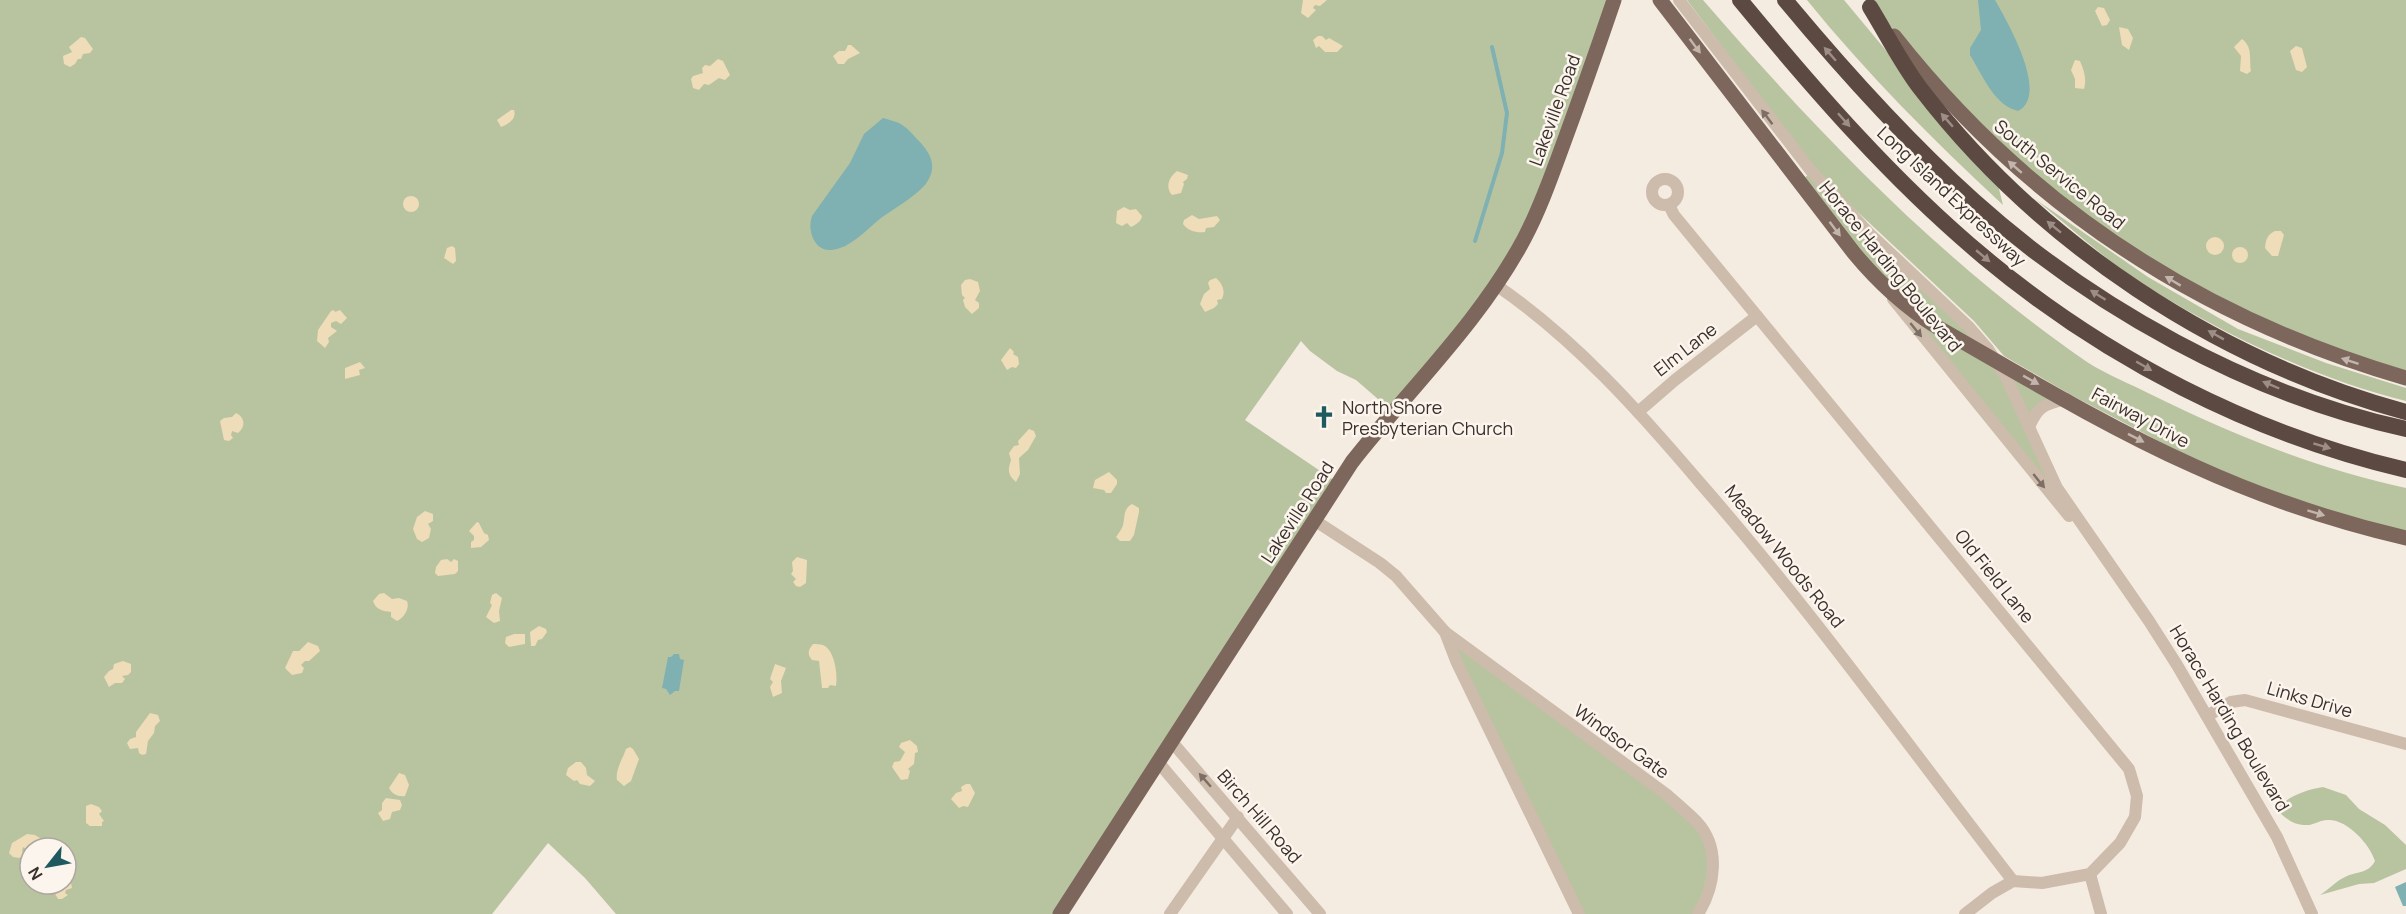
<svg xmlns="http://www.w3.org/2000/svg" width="2406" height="914" font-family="Manrope,sans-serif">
<rect width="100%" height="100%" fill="#f4ebe1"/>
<g fill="#b8c4a0" fill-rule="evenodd">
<path d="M0,0H1614L1525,238L1393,412L1356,380L1337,371L1310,351L1301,341L1245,420L1338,483L1059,914H616L585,878L548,843L492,914H0ZM30,848H66V884H30Z"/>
<path d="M1687,0H1703C1818,133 1942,262 2087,362C2107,375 2131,384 2152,395C2233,435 2317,469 2406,488V532L2300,503L2191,458L2073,396L2004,356L1974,321L1847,202L1803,154Z"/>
<path d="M1807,0H1844L1998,185L2003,205C1933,140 1867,74 1807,0Z"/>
<polygon points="1870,0 2406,0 2406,375 2228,308 2067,206 1920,64"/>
<polygon points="1812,172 1996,360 2067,399 2048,404 2029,428 2099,551 1799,182"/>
<path d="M2035,199L2148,277L2238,329L2326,363L2406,388V401C2314,379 2207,327 2128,274C2096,251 2066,224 2035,199Z"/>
<polygon points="1445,632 1698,824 1712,853 1698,914 1579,914"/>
<path d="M2323,787L2346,795L2359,809L2385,825L2406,845V869L2374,883L2359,884L2320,895C2328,890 2336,881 2345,877C2357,871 2368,874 2375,861C2370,844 2346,818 2327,820C2321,820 2315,824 2309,825C2294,826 2286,819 2276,809C2289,796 2305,790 2323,787Z"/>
</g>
<g fill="#efdcb8">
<polygon points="1303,0 1327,0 1320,6 1315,5 1313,8 1316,10 1308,18 1301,13"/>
<polygon points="2098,7 2104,8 2110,20 2107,25 2102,26 2095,11"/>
<polygon points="2119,27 2128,29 2133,38 2129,50 2122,45"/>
<polygon points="1322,36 1326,40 1329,38 1343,46 1337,52 1325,52 1319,46 1316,48 1313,40 1318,36"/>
<polygon points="81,37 85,38 93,49 90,53 83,54 81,59 78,59 75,64 70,67 64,64 63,56 72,52 69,47"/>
<path d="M2242,39C2253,47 2249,59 2251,71L2247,74L2240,71L2241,56L2234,47Z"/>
<polygon points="848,45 851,45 860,53 848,59 844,64 838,64 833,56 839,51 845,51"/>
<polygon points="2296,46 2302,48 2307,67 2302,72 2296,70 2290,51"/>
<polygon points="718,59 723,61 730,75 725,80 719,78 709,85 704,84 699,90 693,88 691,79 693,76 703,73 702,68 705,65 710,66"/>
<path d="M2075,60L2080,61C2084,70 2087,80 2084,89L2075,88V79L2071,70Z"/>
<path d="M511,110H514C517,119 508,124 501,127L497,120Z"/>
<path d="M1177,171L1188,175L1187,179L1183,182L1184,184L1181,193L1172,195C1165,187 1169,177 1177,171Z"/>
<circle cx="411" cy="204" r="8"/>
<path d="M1124,207L1130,210L1136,209L1142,216C1142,221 1135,225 1131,227L1127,223L1122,226L1116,223L1117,211Z"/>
<path d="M1192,215L1199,219L1217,216L1220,220L1214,227L1206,228L1205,232C1196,233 1188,231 1183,224L1184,220Z"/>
<path d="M2275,231H2281L2284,235L2278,256H2272L2265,248C2266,239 2267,235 2275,231Z"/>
<circle cx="2215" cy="246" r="9"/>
<polygon points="452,246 455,248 456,261 453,264 444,258 447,248"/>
<circle cx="2240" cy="255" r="8"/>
<path d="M1216,278C1222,283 1226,291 1222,299L1217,300L1218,304L1214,308L1205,312L1200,304L1204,294L1210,289L1208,283L1210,280Z"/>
<polygon points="970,279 978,282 980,291 975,300 979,303 979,308 972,314 965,307 963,300 965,298 962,295 961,285 965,280"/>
<polygon points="334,310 335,312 340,310 347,318 341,324 336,321 331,323 331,327 337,331 328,338 329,342 325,348 317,341 318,330 331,311"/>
<polygon points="1010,348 1014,352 1013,354 1018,357 1019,364 1016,368 1012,367 1007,370 1001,360"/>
<polygon points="360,362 365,368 359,370 360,375 345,379 345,368"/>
<path d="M236,413C245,417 246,427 238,433L232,431L231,435L233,438L229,441L224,440L220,421L224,418L232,417Z"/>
<path d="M1029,429L1034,431L1036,436L1028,450L1019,458L1020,474L1016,482C1007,475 1008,469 1011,460L1009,453L1014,446L1019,445L1018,441Z"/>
<polygon points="1109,472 1117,480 1117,484 1111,493 1106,493 1104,490 1093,488 1095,480"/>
<path d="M1132,504L1139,508V512L1134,535L1130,541H1120L1116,537C1118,534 1123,527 1123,525C1125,517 1123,509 1132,504Z"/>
<polygon points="425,511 433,514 433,521 428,524 431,529 429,538 422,542 417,539 413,529 417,517"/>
<polygon points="477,522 479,523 484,533 488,535 489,540 481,547 471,548 471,542 474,540 474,536 469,531"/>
<polygon points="797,557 807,560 806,583 800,587 796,586 793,582 796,579 791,574 793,571 792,562"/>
<polygon points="447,559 451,562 454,559 458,561 458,571 455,574 438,576 435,573 436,567 441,560"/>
<path d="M384,593L392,599L399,598L407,601C410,608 404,618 397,621L391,617V612C383,611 376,610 373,601L379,594Z"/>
<polygon points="496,593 502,598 499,611 500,621 494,623 486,617 492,605 490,603 492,595"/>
<polygon points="539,626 546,629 547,632 542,639 538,640 535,646 531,646 530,632"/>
<polygon points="514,634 525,634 525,644 509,647 505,643 506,637"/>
<polygon points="308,642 318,646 320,651 309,661 305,661 301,665 304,668 302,673 292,675 285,668 293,651 299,651"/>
<path d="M813,644C816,644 819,644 823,645C835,650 838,676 836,686L830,685L828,688H822L819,661L812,660C807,654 808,650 813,644Z"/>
<polygon points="123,661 131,664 131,672 128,675 122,676 125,679 122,683 115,683 109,687 104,677 109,671 113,669 114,664"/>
<polygon points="775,664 786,668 781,681 782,693 773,697 770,687 773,682 770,679"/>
<polygon points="150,713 158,715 160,721 155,726 154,733 148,741 146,754 142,755 139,753 138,748 130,749 127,743 130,739 136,737 136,732"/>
<polygon points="910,740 917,746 918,752 915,753 914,764 908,769 910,771 908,779 901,780 892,767 894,762 900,761 905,752 899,747 901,743"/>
<path d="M630,747L633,749L639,759L631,781L624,786L617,780C615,770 623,758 626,749Z"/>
<polygon points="576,762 581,762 586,768 587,775 595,781 590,786 580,784 577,780 574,781 566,775 568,768"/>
<path d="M399,773L405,775L409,785L405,796C398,797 392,794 389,788Z"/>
<polygon points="966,784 970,784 975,793 968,807 963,806 959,808 951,799 956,793 962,791 961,787"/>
<polygon points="386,798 400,800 402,805 400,810 392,812 390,819 383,821 378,813 382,810 382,803"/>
<polygon points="91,804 99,807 102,811 99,814 104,821 102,822 102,826 90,826 86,823 86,806"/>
<polygon points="27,834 35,835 43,840 43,848 30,848 30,852 23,847 22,851 26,854 19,858 13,857 9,853 12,843"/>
<polygon points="66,878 71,883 72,888 66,890 65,893 68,895 62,899 58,899 54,892 51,892 53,885 66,884"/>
</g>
<g fill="#7fb0b2">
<path d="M1978,0H1995C2007,21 2050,95 2018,111C1994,105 1983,76 1970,55V48L1981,30Z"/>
<path d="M883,118C889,120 894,121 899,123C907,127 913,135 919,141C932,155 938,168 925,185C913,198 895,208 881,218C867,229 850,249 831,250C814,251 807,230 812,216L850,163L864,134Z"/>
<polygon points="674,654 679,654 680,659 684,660 679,691 675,691 670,695 666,689 662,688 668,657 671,657"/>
<polygon points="2406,882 2406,906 2403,906 2395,887"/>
</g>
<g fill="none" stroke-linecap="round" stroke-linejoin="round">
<polyline stroke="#7fb0b2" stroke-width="4" points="1475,241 1502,153 1507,113 1492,47"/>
<g stroke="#cdbbac" stroke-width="12">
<polyline points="1679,0 1812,172 1869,233 1968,326 1988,349 2006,377 2057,488 2149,621 2177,665 2277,837 2312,914"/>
<circle cx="1665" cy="192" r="13"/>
<polyline points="1669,205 1674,215 2129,769 2137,796 2135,817 2120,843 2090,874 2042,883 2013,881 1992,893 1965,914"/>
<path d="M1496,285C1575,339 1639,411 1701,484C1812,611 1910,748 2013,881"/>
<polyline points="1893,299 2069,516"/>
<polyline points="1638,412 1675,380 1757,316"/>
<path d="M2029,427C2038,406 2044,404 2067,399"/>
<polyline points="1314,520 1380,563 1396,576 1445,632"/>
<polyline points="2207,716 2231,702 2245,700 2406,744"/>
<polyline points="1172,742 1320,914"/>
<polyline points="1159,763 1287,914"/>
<polyline points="2090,874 2101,914"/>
<polyline points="1170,914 1238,817"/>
<path d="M1579,914L1457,663L1445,632L1666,794C1676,803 1687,812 1697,822C1721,848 1715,887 1698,914"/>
</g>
<g stroke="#7d675c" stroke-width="15">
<path d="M1660,0L1854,253C1878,282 1905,307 1937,327C2021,375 2105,426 2194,466C2262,497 2333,521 2406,538"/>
<path d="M1894,36C2027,205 2200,318 2406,378"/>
<path d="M1060,914L1352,462C1410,388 1479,323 1524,239C1539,211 1550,180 1561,150C1579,101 1597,50 1614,0"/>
</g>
<g stroke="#5c4a42" stroke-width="16">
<path d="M1740,0C1815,91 1893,181 1984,257C2105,358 2252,434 2406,470"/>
<path d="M1785,0C1844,71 1905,139 1974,201C2092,307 2250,395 2406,429"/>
<path d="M1870,7C1886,33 1901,63 1920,88C2039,243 2217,361 2406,412"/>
</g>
</g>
<defs><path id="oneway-solid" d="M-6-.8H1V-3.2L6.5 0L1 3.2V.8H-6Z" transform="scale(1.5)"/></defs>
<g fill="#c2b5ac">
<use href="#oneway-solid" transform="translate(1695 46) rotate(53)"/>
<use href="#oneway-solid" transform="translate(2015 167) rotate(-139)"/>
<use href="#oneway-solid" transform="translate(1835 229) rotate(53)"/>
<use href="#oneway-solid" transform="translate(2173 281) rotate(-149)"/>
<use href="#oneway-solid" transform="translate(2350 361) rotate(-162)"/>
<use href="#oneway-solid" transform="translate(2031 380) rotate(29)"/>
<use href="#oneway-solid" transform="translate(2136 438) rotate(27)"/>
<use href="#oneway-solid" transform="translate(2316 513) rotate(17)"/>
</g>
<g fill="#9c8e87">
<use href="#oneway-solid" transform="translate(1830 54) rotate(-131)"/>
<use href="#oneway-solid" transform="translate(1844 120) rotate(48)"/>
<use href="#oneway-solid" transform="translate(1947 120) rotate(-131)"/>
<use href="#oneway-solid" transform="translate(2054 227) rotate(-141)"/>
<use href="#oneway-solid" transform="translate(1983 256) rotate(40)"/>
<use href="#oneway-solid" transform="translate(2098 295) rotate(-148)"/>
<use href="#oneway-solid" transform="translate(2216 335) rotate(-151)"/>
<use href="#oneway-solid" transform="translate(2144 366) rotate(30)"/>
<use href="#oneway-solid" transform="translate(2271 385) rotate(-157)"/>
<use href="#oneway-solid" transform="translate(2322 446) rotate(17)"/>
</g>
<g fill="#7d6f65">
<use href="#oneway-solid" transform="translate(1767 117) rotate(-127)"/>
<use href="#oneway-solid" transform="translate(1916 330) rotate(51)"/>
<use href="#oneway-solid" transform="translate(2039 481) rotate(51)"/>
<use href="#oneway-solid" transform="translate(1205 780) rotate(-131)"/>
</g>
<defs>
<g id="church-bare" transform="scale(1.8)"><path d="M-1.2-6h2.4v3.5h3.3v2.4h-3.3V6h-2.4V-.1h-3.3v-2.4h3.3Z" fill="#1f5a5e" stroke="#fbf5ee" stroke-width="2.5" paint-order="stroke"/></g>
</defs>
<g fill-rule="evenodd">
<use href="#church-bare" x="1324" y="417"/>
</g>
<g text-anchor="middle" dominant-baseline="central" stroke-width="5" stroke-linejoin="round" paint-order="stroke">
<g font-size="18" fill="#3b302b" stroke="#fbf5ee">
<text transform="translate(1554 110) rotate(-70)">Lakeville Road</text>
<text transform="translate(2060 174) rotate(39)">South Service Road</text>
<text transform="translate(1952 196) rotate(43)">Long Island Expressway</text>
<text transform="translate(1891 266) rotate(51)">Horace Harding Boulevard</text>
<text transform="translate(1685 349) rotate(-38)">Elm Lane</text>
<text transform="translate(2141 417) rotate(28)">Fairway Drive</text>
<text transform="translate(1297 512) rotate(-57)">Lakeville Road</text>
<text transform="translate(1785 556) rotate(51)">Meadow Woods Road</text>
<text transform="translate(1995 576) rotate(51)">Old Field Lane</text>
<text transform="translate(2310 699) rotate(16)">Links Drive</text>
<text transform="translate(2230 718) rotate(59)">Horace Harding Boulevard</text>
<text transform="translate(1622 741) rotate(36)">Windsor Gate</text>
<text transform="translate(1260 816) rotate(49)">Birch Hill Road</text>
</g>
<g font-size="18" fill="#3b302b" stroke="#fbf5ee" text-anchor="start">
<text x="1342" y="407">North Shore<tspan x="1342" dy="21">Presbyterian Church</tspan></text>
</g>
</g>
<g transform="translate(48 866) rotate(239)"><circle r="28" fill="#fbf5ee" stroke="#aea6a0" stroke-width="1.5"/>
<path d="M0-4.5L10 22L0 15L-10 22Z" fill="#1f5a5e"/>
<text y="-9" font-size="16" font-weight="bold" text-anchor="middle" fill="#3b302b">N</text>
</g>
</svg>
